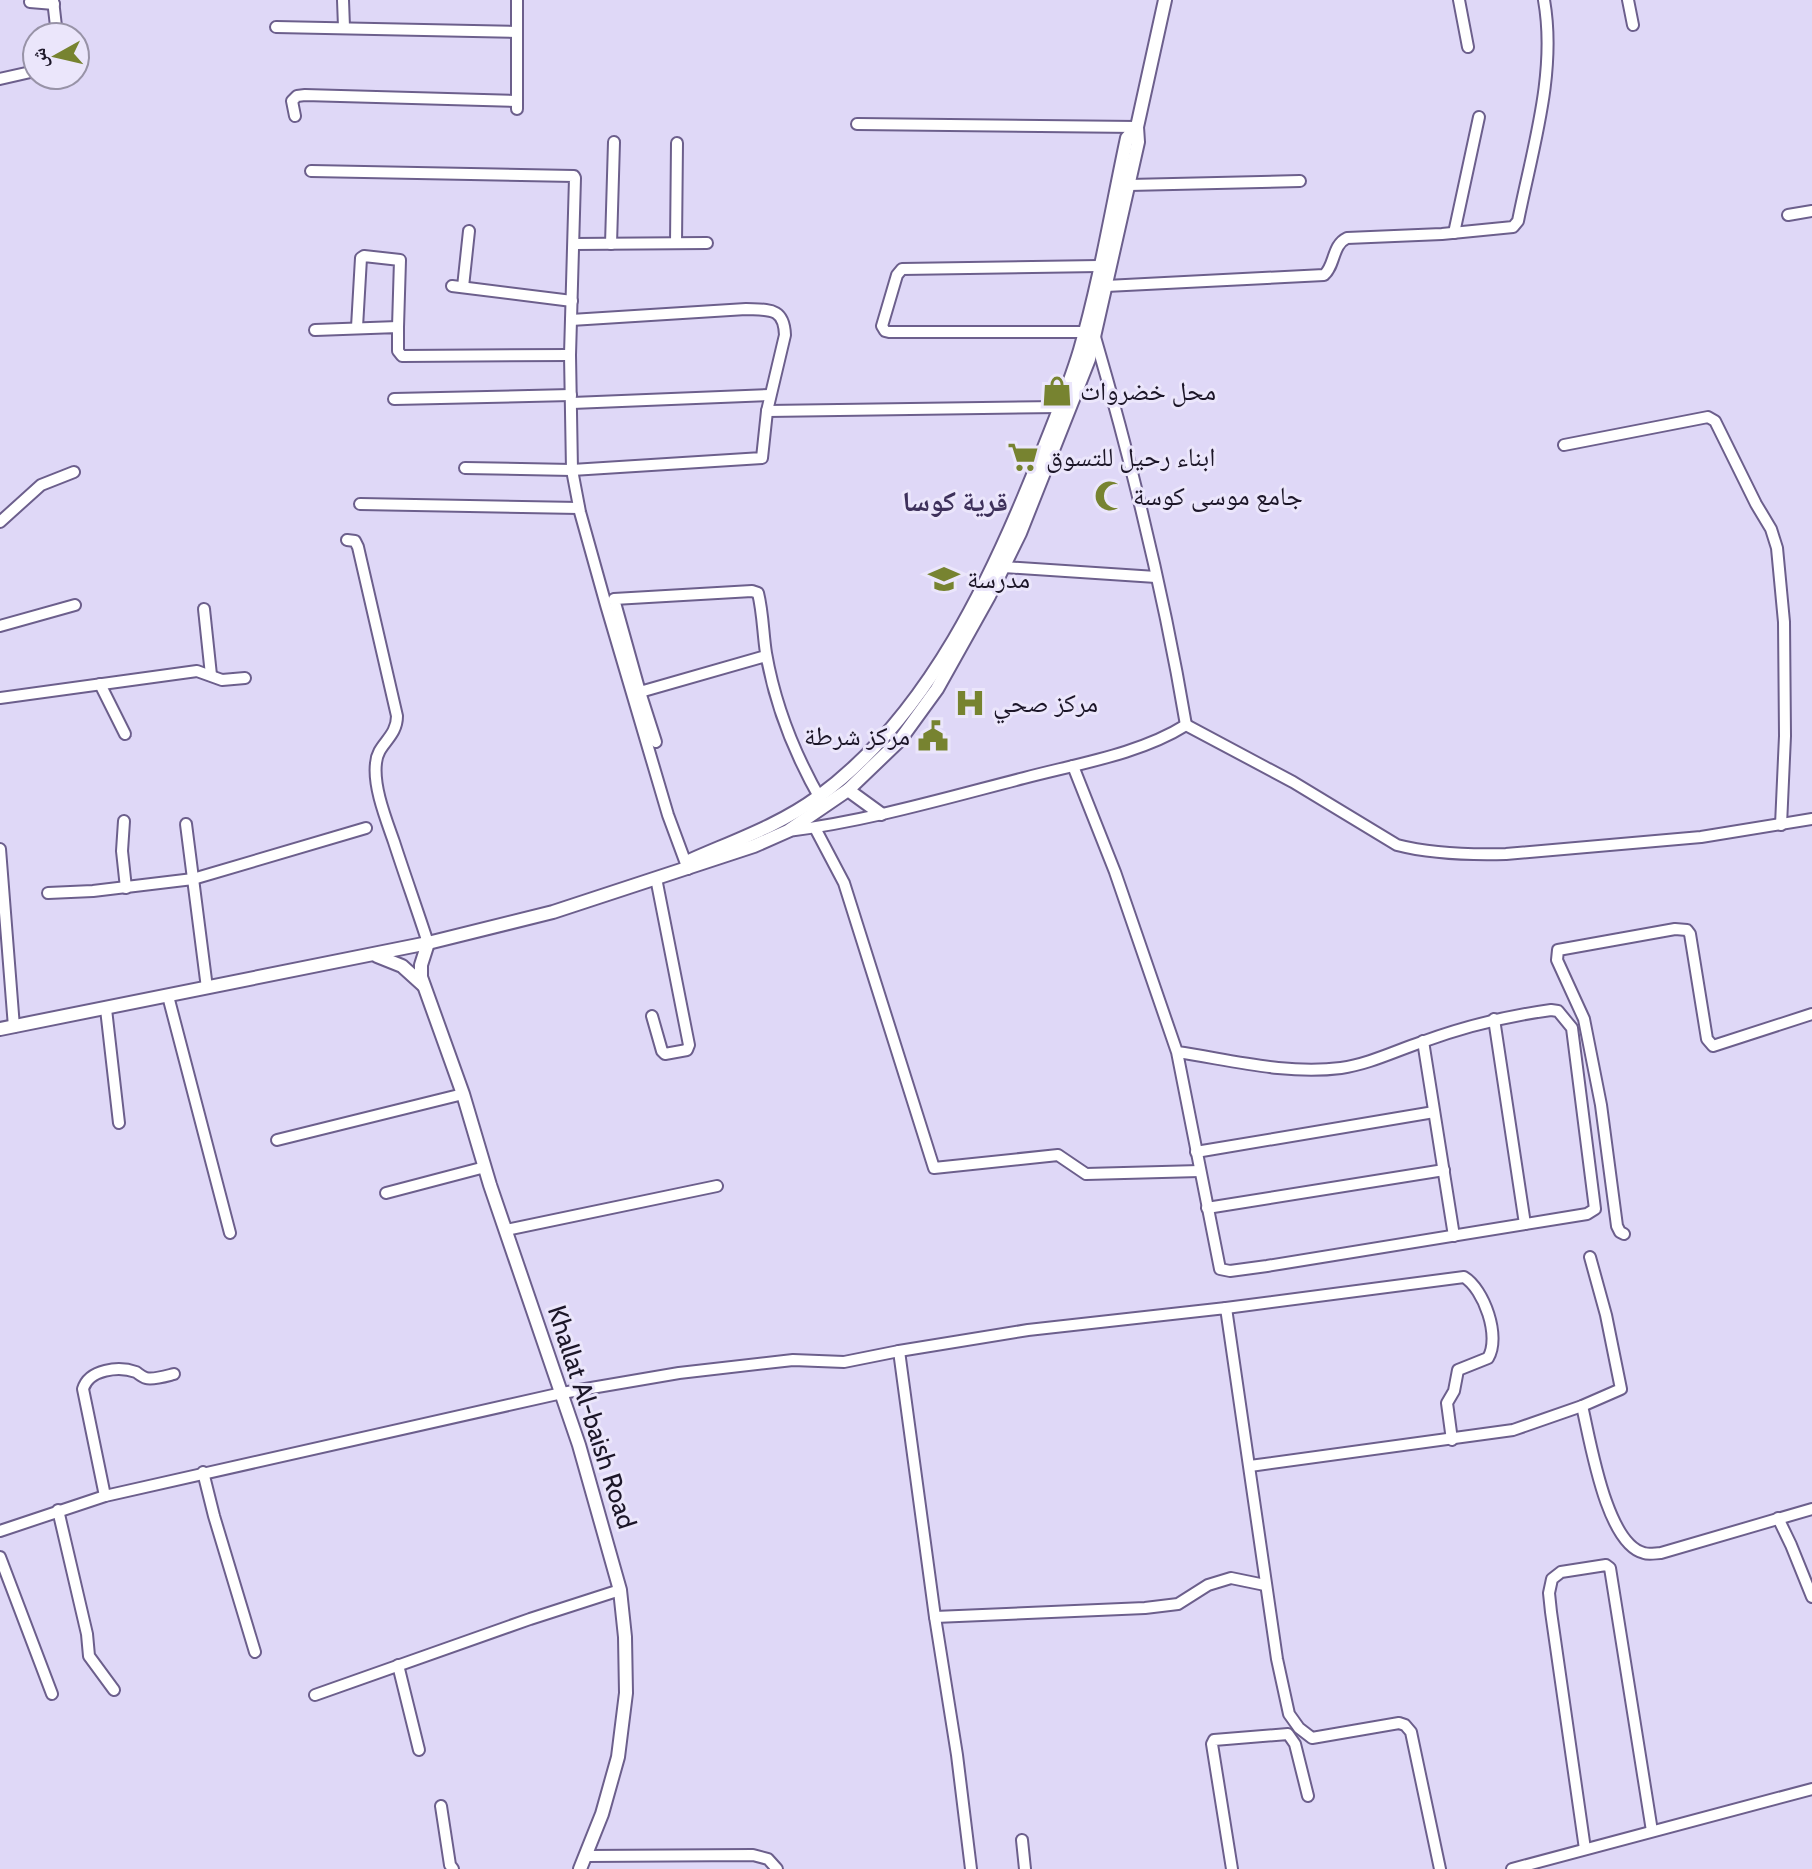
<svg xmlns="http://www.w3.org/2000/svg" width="1812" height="1869" font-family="Cabin,'Noto Naskh Arabic',sans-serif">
<rect width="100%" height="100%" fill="#dfd8f7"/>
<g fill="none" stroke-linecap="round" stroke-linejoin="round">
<g stroke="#6c5f8c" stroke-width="14">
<g id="minor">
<polyline points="53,0 57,35"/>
<polyline points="343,0 344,27"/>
<polyline points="1459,0 1468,47"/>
<polyline points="1628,0 1633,25"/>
<polyline points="30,2 54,4"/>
<polyline points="276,27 517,32"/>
<polyline points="0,79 35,71"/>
<polyline points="517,109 517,0"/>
<polyline points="295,116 292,101 297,96 305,95 517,101"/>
<polyline points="857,124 1137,127"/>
<polyline points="311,171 574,176 575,178 570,355 572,470 580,512 606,605 668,815 688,869"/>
<polyline points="1129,185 1300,181"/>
<polyline points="1788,215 1812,211"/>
<polyline points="1454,233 1479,117"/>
<polyline points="676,243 677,143"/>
<polyline points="574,244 707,243"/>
<polyline points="611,244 614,142"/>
<polyline points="452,286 572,301"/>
<path d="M1106,286L1324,275C1335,266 1332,245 1347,238L1442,234L1513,227L1518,221C1532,150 1557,73 1544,0"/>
<polyline points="463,287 469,231"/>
<polyline points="357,327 361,258 364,256 400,260 398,327"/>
<polyline points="315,330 398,327 398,351 402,356 570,355"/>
<polyline points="1085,332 889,332 885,331 882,326 897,275 902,269 1099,266"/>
<path d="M1095,337C1132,464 1164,594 1186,725"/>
<polyline points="394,399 571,395"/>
<polyline points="572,403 770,395"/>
<polyline points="767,411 1060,407"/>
<polyline points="1564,445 1708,417 1715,421 1756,504 1771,529 1777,548 1784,622 1785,736 1781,825"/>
<path d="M465,468L572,470L762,458L767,411L785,335C784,307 769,310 746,309L571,320"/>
<polyline points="360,504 579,508"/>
<polyline points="0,522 41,485 74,472"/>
<path d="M347,540L355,541L358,547L397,716C397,738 377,744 376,763C373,787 386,819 394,842C405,876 417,909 428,943"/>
<polyline points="1004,567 1156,577"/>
<polyline points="204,609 211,675"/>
<polyline points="0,626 75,605"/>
<path d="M766,656L640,692L614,599L752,591L758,593C763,613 763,634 766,653C775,705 796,757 822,802"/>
<polyline points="100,684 125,734"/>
<polyline points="640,692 656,742"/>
<polyline points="0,698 197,671 222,680 245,678"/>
<path d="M1186,725L1293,782L1397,845C1432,854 1470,855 1506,854L1701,837L1812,819"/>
<path d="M1073,766L1115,872L1177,1052L1220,1269L1230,1271L1267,1266L1587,1214L1595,1209L1572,1028L1558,1011L1551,1010C1507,1016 1463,1027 1422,1042C1395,1051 1369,1064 1341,1068C1286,1075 1231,1060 1177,1052"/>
<polyline points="124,821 122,851 126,888"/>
<polyline points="186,824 207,988"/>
<polyline points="815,828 844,883 934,1168 1058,1155 1086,1174 1200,1171"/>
<path d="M788,831C868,821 946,798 1024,778C1077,764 1140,754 1186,725"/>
<polyline points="0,849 14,1027"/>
<polyline points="48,893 93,891 193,879 366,828"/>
<polyline points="168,996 230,1233"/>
<polyline points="106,1009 119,1123"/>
<polyline points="652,1016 662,1051 665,1054 687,1050 689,1045 656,878"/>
<polyline points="1494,1019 1525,1224"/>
<polyline points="1423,1041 1454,1236"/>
<polyline points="277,1140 463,1094"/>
<polyline points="1196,1152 1434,1112"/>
<polyline points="386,1193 485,1167"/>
<polyline points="1207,1208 1444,1170"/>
<polyline points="506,1230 717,1186"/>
<polyline points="1624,1234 1620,1232 1617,1226 1601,1105 1584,1019 1557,960 1558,950 1675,929 1687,930 1690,934 1707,1039 1713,1046 1812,1014"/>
<path d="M1226,1308L1464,1277C1484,1289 1501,1337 1488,1358L1458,1370L1454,1391L1447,1403L1452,1440"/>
<polyline points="899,1351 935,1617 957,1755 971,1869"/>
<path d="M1582,1406C1590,1439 1606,1544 1644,1553C1649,1555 1656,1553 1661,1553L1812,1509"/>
<polyline points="1250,1466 1513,1430 1582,1406 1621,1389 1606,1315 1590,1257"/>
<polyline points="203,1472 214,1516 255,1652"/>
<path d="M105,1496L83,1389C89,1369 119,1366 136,1372C139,1374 142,1377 146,1378C153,1380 166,1376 174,1374"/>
<polyline points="58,1510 87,1634 89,1656 114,1690"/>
<polyline points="1778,1518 1791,1545 1812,1597"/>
<polyline points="0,1531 105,1496 562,1393 679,1373 793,1360 844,1362 899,1351 1028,1330 1226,1308 1277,1659 1289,1714 1299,1728 1312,1738 1399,1723 1405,1725 1411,1732 1440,1869"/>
<polyline points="0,1557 52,1694"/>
<polyline points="935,1617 1145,1608 1178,1604 1208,1585 1231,1578 1265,1585"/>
<polyline points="398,1665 419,1750"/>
<polyline points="315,1695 530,1619 620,1590"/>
<polyline points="441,1806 450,1865 453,1869"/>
<polyline points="1022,1840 1025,1869"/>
<polyline points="1585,1849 1551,1612 1549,1593 1552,1579 1561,1572 1606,1565 1610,1568 1652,1831"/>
<polyline points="586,1856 753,1855 768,1859 777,1869"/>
<polyline points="1232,1869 1212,1744 1214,1740 1288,1734 1295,1744 1308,1796"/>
<polyline points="1512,1869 1812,1789"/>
</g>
</g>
<g stroke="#6c5f8c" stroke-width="16">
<g id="tertiary">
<polyline points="848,790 881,814"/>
<path d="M691,860C734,841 780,825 818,797C929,716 994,575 1043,450C1056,417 1070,384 1080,350C1100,281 1112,208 1127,138L1137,127"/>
<polyline points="428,943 421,965 421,977 463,1094 490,1185 579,1445 620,1590 625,1637 626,1693 618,1757 602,1814 580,1869"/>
<polyline points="377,956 402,966 423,985"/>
<polyline points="0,1029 428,943 553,912 754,846 788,831 848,790 900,740 937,689 989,596 1020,533 1089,359 1138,142 1137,127 1165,0"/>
</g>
</g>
<use href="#minor" stroke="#fff" stroke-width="10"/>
<use href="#tertiary" stroke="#fff" stroke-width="12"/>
</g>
<defs>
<g id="shop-bare" transform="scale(2.415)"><path d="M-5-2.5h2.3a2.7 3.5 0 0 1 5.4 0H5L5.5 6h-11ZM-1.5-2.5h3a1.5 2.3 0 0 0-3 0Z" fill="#778330" stroke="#ebe6fb" stroke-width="2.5" paint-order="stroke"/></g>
<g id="supermarket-bare" transform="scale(2.415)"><path d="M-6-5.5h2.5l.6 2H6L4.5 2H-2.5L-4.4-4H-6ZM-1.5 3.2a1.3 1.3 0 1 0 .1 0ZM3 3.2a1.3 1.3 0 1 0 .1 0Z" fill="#778330" stroke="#ebe6fb" stroke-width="2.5" paint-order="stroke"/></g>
<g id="mosque-bare" transform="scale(2.415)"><path d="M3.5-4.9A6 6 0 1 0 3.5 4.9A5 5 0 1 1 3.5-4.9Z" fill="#778330" stroke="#ebe6fb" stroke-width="2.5" paint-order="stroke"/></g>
<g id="school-bare" transform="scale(2.415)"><path d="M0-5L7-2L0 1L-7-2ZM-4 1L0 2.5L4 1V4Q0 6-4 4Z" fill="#778330" stroke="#ebe6fb" stroke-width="2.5" paint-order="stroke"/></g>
<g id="hospital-bare" transform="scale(2.415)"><path d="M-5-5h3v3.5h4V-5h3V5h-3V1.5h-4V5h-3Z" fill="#778330" stroke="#ebe6fb" stroke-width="2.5" paint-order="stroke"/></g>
<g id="civic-bare" transform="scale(2.415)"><path d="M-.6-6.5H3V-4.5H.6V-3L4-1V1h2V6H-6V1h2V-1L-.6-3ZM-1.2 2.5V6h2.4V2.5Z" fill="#778330" stroke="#ebe6fb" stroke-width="2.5" paint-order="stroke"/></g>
</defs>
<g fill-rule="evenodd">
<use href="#shop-bare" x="1057" y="391"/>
<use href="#supermarket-bare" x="1023" y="457"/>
<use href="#mosque-bare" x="1110" y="496"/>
<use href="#school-bare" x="944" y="579"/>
<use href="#hospital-bare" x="970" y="703"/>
<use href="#civic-bare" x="933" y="736"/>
</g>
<g text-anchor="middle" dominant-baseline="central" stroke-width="6" stroke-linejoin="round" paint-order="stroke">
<g font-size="26" fill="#1c1628" stroke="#ebe6fb" text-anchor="start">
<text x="1080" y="391">محل خضروات</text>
<text x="1046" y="457">ابناء رحيل للتسوق</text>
<text x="1133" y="496">جامع موسى كوسة</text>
<text x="967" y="579">مدرسة</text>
<text x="993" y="703">مركز صحي</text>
<text x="910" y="736" text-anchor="end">مركز شرطة</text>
</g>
<g font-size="26" fill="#1c1628" stroke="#ebe6fb">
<text transform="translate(592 1417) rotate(72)">Khallat Al-baish Road</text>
</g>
<g font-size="28" font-weight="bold" fill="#3e315b" stroke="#ebe6fb">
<text x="955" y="501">قرية كوسا</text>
</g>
</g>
<g transform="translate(56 56) rotate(262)"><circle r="33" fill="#ebe6fb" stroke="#9893a7" stroke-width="2"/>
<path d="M0-5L12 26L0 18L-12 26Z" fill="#778330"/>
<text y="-10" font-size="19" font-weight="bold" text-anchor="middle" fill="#1c1628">ش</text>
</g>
</svg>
